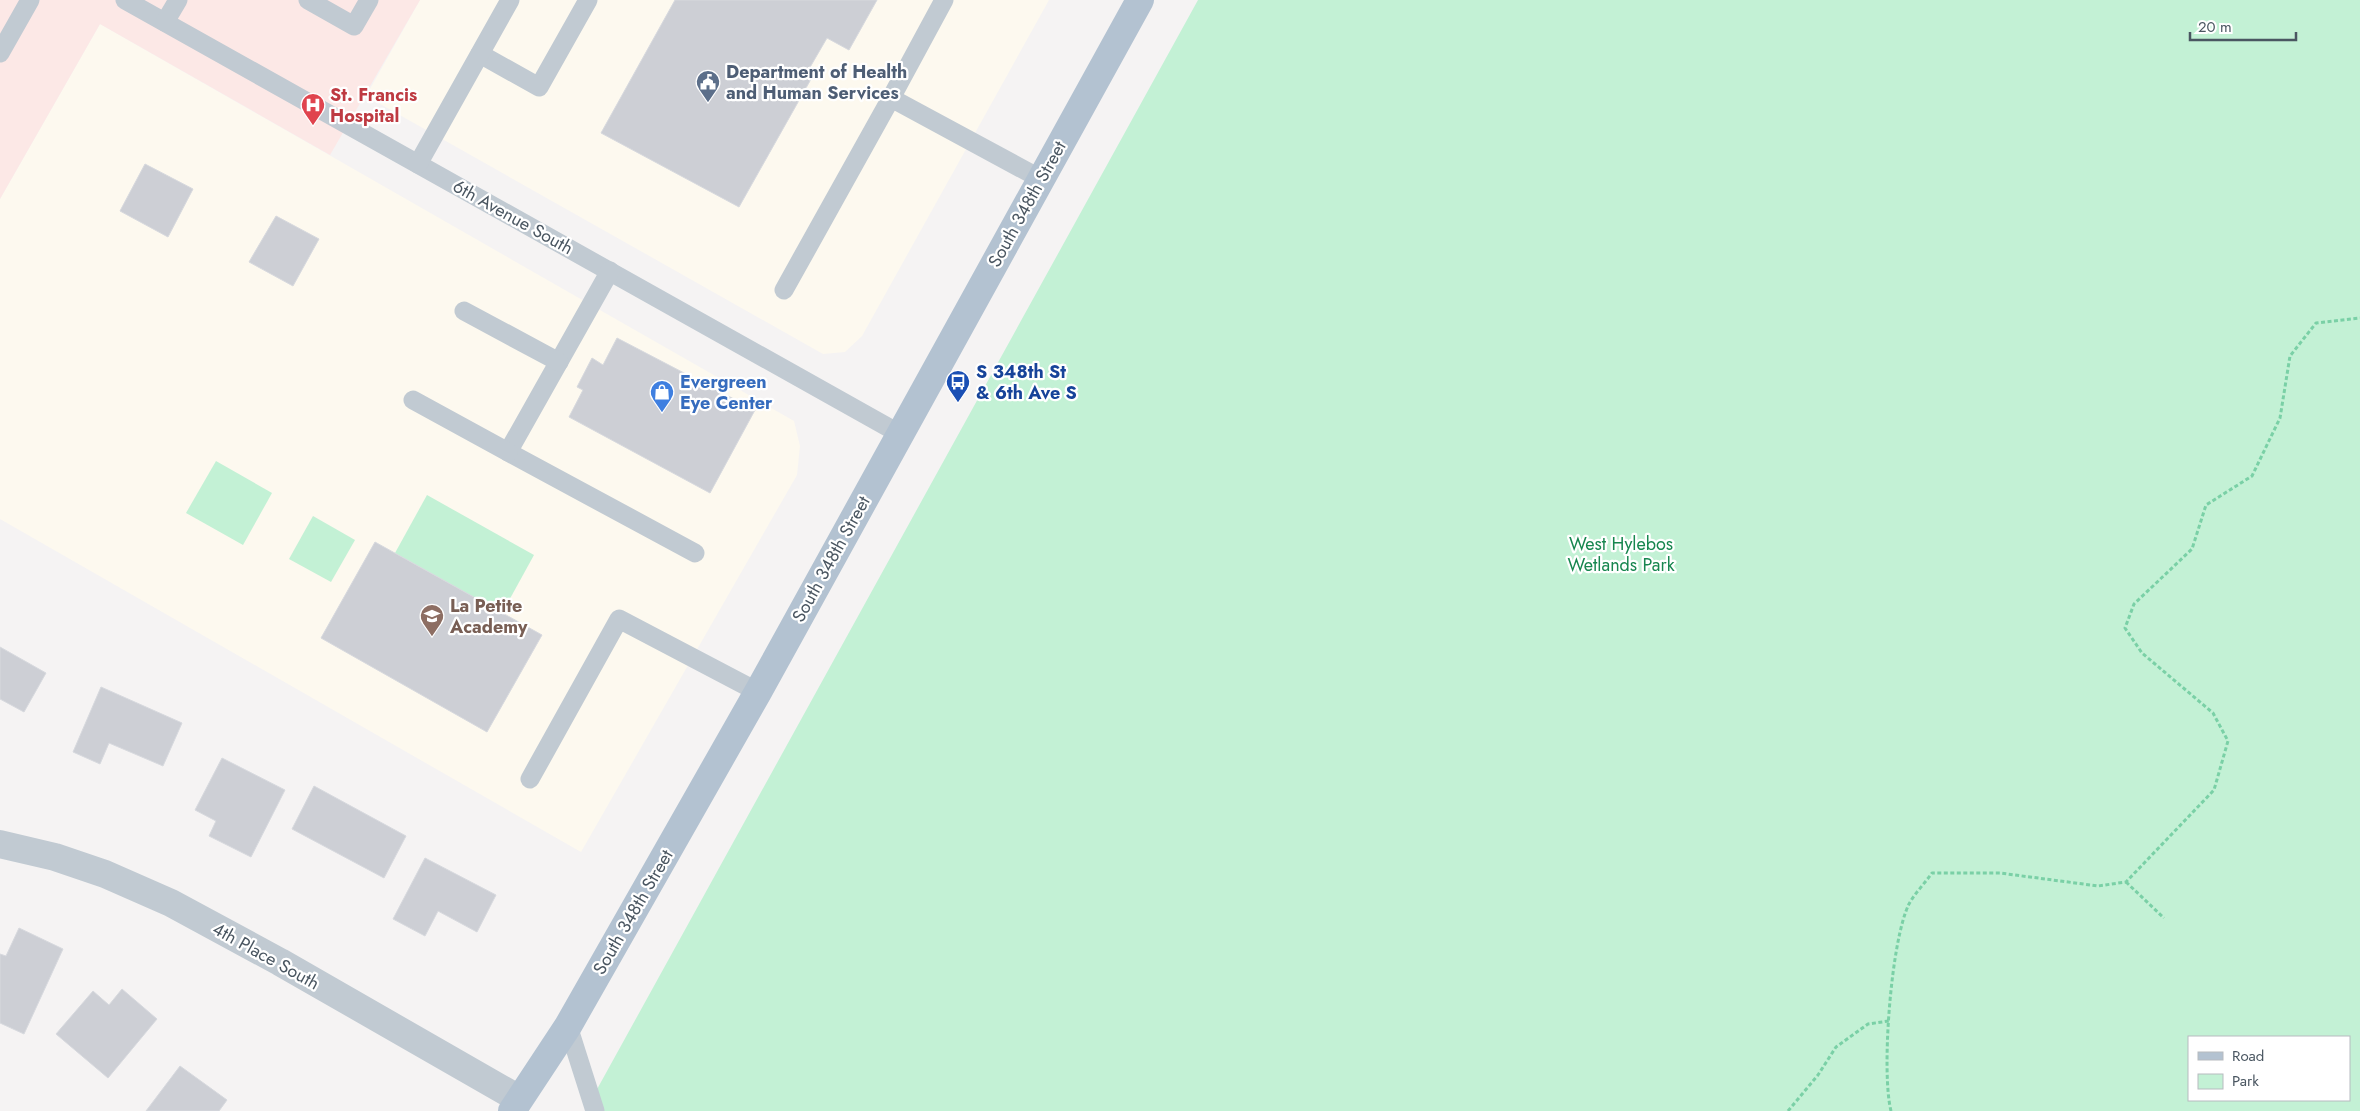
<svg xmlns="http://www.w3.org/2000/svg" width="2360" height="1111" font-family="Jost,sans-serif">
<rect width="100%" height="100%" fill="#f5f3f3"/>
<g fill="#fdf9ef">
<polygon points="420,0 1049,0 862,336 845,352 823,354 366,96"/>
<polygon points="100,24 794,421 800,446 797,475 581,852 0,519 0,199"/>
</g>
<polygon fill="#fce8e6" points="0,0 420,0 330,155 100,24 0,199"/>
<g fill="#c3f1d5" fill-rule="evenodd">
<path d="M1198,0H2360V1111H585ZM2189,1037H2349V1100H2189Z"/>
<polygon points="216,461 272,493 243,545 186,513"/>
<polygon points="427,495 534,555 502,613 395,553"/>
<polygon points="313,516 355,540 331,582 289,559"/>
</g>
<g fill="#cdcfd5" stroke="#d7d9de">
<polygon points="675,0 877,0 849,50 827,38 809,69 815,72 739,207 601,133"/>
<polygon points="145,164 193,189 168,237 120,211"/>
<polygon points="276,216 319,239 293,286 249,262"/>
<polygon points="617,338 755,410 710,493 569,417 583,390 577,387 592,358 603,365"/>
<polygon points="375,542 542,635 487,732 321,638"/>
<polygon points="0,647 46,673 24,712 0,699"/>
<polygon points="101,687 182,723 163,766 109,743 100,764 73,752"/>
<polygon points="222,758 285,790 251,857 209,836 216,821 195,810"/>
<polygon points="314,786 406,836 384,878 292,829"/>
<polygon points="425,858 496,895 477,932 438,911 425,936 393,919"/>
<polygon points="19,928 63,949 24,1034 0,1023 0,954 6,956"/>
<polygon points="122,989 157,1019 108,1078 56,1034 93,991 109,1005"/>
<polygon points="180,1066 227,1100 219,1111 146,1111"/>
</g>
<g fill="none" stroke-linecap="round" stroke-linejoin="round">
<g stroke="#7ad0a6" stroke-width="3" stroke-dasharray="4 2.5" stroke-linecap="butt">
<polyline points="2126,882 2164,918"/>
<polyline points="1788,1111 1818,1075 1836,1047 1868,1024 1889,1021"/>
<path d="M1891,1111C1881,1072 1891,940 1909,904C1915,893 1925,883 1932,873H2000L2098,886L2126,882L2214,790L2228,741L2213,713L2142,653L2125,628L2134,604L2192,549L2206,505L2252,476L2280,418L2290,356L2316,323L2360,318"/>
</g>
<g stroke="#c1cad2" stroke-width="19">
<polyline points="125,0 900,434"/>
<polyline points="308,0 354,26 369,0"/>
<polyline points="944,0 891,98 1041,179"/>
<polyline points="165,22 178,0"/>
<polyline points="0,53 30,0"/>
<polyline points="480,54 539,87 588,0"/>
<polyline points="418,164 510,0"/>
<polyline points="610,271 508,452 695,553"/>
<polyline points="784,290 891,98"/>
<polyline points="464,311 559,362"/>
<polyline points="413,400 508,452"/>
<polyline points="530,779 619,619 758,692"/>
<polyline points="568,1026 595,1111"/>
</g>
<polyline stroke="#c1cad2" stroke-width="28" points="0,844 55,857 105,874 171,903 280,962 519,1099"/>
<polyline stroke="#b3c2d1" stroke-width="28" points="512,1111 568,1026 758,692 1140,0"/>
</g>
<defs>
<g id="civic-pin" transform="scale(1.25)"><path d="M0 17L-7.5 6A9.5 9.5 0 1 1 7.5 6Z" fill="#5c6f8a" stroke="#fff"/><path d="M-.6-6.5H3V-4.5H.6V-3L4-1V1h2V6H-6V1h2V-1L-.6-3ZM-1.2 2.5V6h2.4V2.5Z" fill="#fff"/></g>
<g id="hospital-pin" transform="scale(1.25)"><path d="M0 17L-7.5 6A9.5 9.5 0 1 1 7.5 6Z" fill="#e0444e" stroke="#fff"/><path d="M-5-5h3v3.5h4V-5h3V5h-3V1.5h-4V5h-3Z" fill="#fff"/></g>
<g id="bus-pin" transform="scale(1.25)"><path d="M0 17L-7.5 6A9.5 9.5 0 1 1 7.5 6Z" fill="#1a4fb4" stroke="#fff"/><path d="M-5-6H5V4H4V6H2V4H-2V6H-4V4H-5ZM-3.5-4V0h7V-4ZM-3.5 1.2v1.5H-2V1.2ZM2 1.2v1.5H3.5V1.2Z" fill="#fff"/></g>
<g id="shop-pin" transform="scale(1.25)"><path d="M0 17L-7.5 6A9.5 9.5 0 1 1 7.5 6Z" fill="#3f7fe0" stroke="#fff"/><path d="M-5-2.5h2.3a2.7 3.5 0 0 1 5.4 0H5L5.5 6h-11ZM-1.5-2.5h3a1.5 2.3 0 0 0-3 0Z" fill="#fff"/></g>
<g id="school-pin" transform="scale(1.25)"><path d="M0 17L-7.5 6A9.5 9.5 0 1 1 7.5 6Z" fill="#8d6e63" stroke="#fff"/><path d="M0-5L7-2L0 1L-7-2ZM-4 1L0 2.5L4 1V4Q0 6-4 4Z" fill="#fff"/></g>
</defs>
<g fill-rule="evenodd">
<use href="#civic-pin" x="708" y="82"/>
<use href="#hospital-pin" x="313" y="105"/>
<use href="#bus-pin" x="958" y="382"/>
<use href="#shop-pin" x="662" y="392"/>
<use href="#school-pin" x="432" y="616"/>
</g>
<g text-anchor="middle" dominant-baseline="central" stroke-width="4.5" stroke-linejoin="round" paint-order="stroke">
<g font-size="18" font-weight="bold" fill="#4e5e75" stroke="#fff" text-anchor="start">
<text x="726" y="72">Department of Health<tspan x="726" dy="21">and Human Services</tspan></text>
</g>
<g font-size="18" font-weight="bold" fill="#be3a42" stroke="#fff" text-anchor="start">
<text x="330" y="95">St. Francis<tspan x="330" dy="21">Hospital</tspan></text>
</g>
<g font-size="18" fill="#4a5661" stroke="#fff">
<text transform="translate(1027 204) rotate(-61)">South 348th Street</text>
<text transform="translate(513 217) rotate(29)">6th Avenue South</text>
<text transform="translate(831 559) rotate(-61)">South 348th Street</text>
<text transform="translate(633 912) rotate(-60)">South 348th Street</text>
<text transform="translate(266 956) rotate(29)">4th Place South</text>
</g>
<g font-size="18" font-weight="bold" fill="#164399" stroke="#fff" text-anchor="start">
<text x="976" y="372">S 348th St<tspan x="976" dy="21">&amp; 6th Ave S</tspan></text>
</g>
<g font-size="18" font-weight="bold" fill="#366cbe" stroke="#fff" text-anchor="start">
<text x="680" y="382">Evergreen<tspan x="680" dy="21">Eye Center</tspan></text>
</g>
<g font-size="18" fill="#17864f" stroke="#fff">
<text x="1621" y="544">West Hylebos<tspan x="1621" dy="21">Wetlands Park</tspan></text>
</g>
<g font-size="18" font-weight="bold" fill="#785e54" stroke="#fff" text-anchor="start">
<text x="450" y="606">La Petite<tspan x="450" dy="21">Academy</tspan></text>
</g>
</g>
<rect x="2188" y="1036" width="162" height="65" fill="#ffffff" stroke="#b7bbc0"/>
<rect x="2198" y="1052" width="25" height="8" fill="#b3c2d1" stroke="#b7bbc0"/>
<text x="2232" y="1061" font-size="15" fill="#4a5661">Road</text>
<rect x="2198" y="1074" width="25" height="15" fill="#c3f1d5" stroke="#b7bbc0"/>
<text x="2232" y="1086" font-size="15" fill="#4a5661">Park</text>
<path d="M2190 32v8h106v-8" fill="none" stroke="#4a5661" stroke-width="2.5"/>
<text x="2198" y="32" font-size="15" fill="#4a5661" stroke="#ffffff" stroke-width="4" paint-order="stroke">20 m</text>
</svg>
